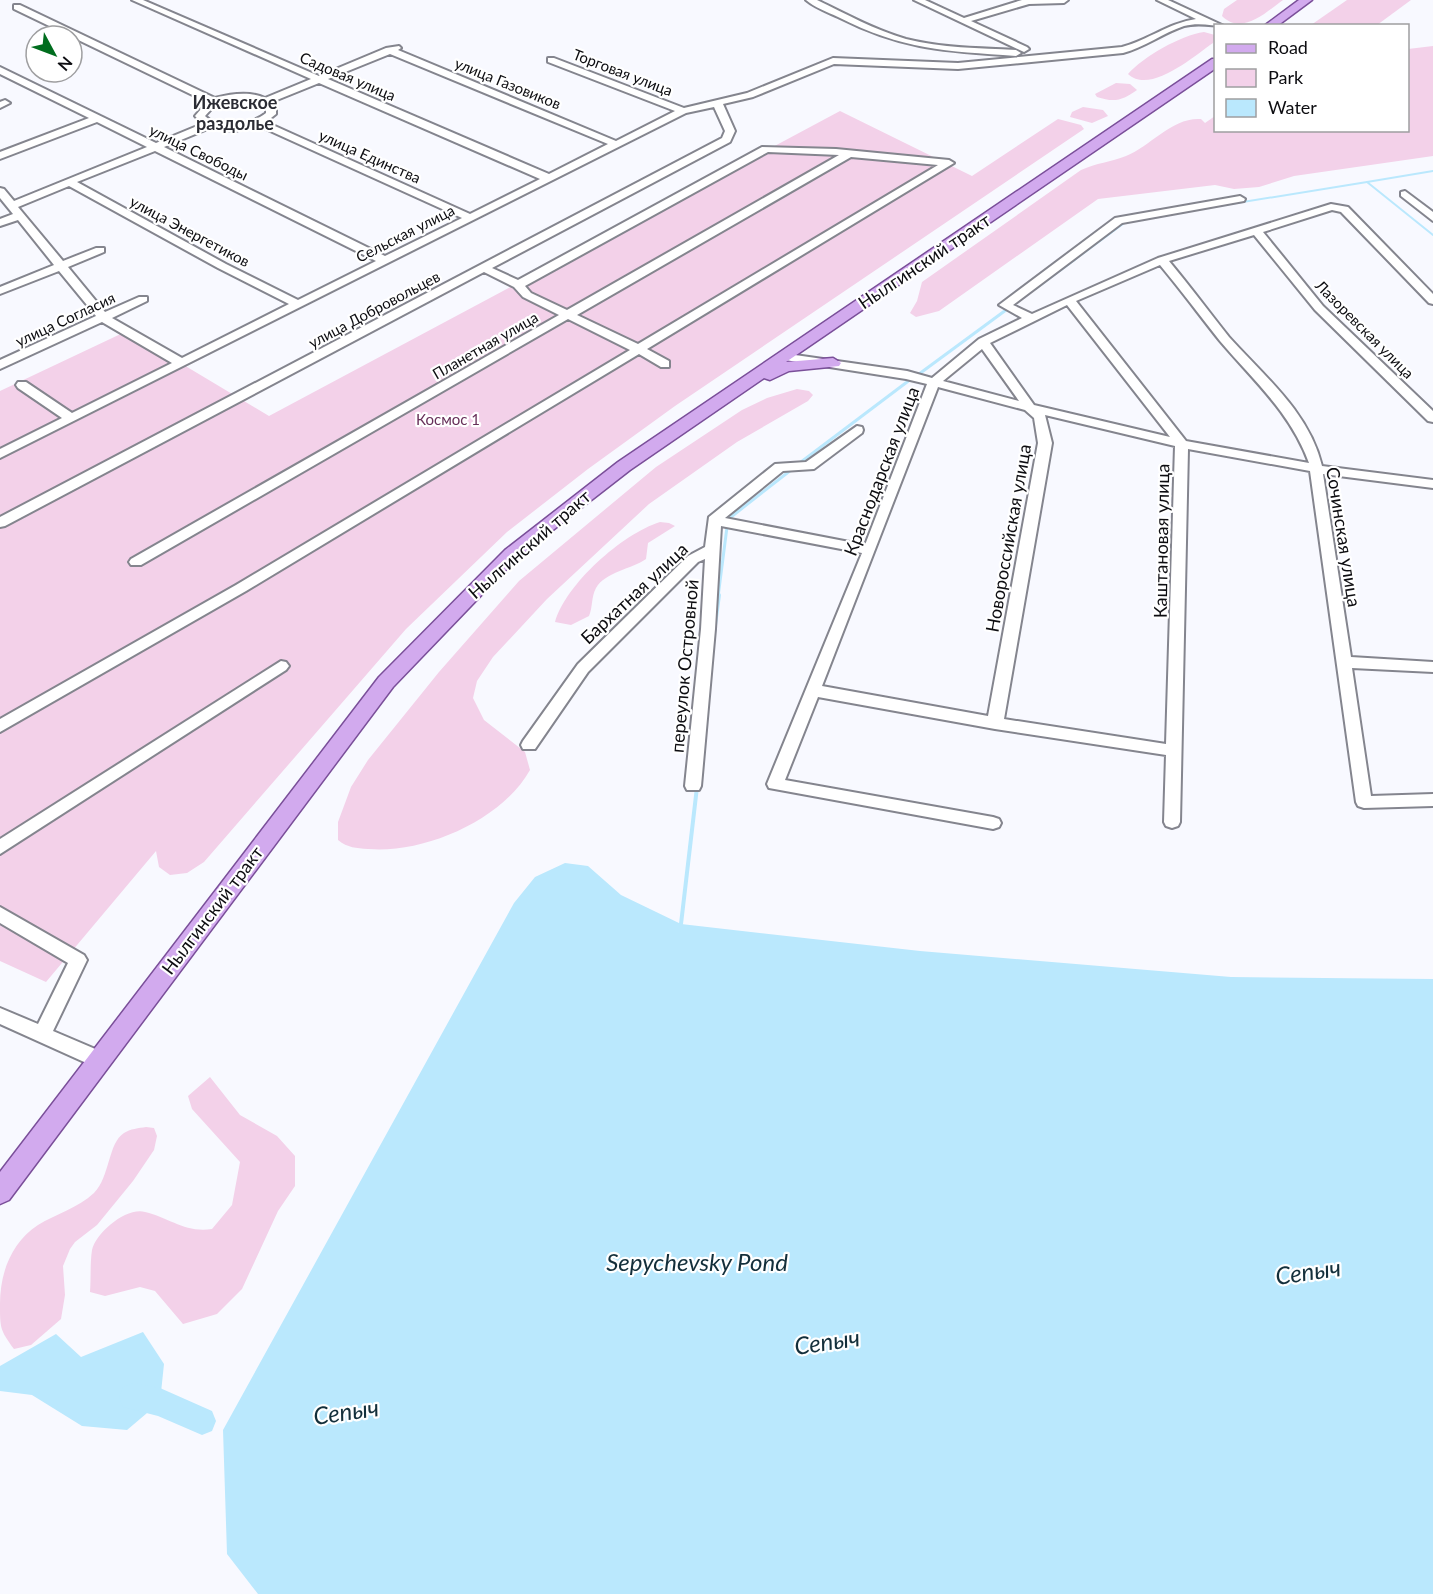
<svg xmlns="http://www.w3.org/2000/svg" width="1433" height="1594" font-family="Lato,sans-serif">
<rect width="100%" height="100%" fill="#f8f9ff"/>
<g fill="#f3d1e9">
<path d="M1237,0H1283C1266,12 1242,36 1222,16L1224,9Z"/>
<polygon points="1347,0 1411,0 1377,25 1311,25"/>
<path d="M1204,32L1215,35L1213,43C1194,56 1150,95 1128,74C1143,57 1181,35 1204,32Z"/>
<path d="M1433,46V156L1294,176L1259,187L1234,189L1215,185L1098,199L939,311L916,317L910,313L917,301L922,282L1081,170C1096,163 1111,162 1126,156C1151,146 1172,117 1201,119L1205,123L1215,116L1216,130H1408V49Z"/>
<path d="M1116,83L1130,84L1137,90C1123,100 1115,103 1097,97L1095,94Z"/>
<polygon points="1083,107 1103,110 1108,116 1092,123 1070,117 1072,112"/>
<polygon points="840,111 972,176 1058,119 1081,125 1084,129 675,406 588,469 507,532 406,629 204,862 187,873 170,875 159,867 156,851 46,982 0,961 0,391 127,331 269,416"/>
<path d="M797,389L809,391L813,395L808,401L737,442L649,504L547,599L493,657L477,681L473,698L484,720L525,752L530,770C502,820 424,854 368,849C356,848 348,848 338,840V822L351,787L368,760L439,672L519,581L656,467L742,410L767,398Z"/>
<path d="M660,522L669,523L675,526L648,543L646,559C632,569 605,572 596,588C591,597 593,607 589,616L571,625L555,622C566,584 622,534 660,522Z"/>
<path d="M210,1077L240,1115L277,1136L295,1156V1186L278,1211L242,1289L217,1314L183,1324L155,1291L140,1287L105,1296L90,1292C91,1279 90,1263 92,1250C96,1233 126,1207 145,1212C170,1218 185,1233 212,1229L232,1205L240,1162L192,1109L188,1096Z"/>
<path d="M146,1127L154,1128L157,1136L154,1150L133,1181L97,1225L75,1242L70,1249L63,1266L65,1295L61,1319L31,1345L14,1349C0,1330 0,1328 0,1304C0,1273 11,1243 38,1225C56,1214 78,1208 94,1193C110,1177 108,1143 124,1133C130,1129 139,1128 146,1127Z"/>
</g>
<g fill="#bae8fd">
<polygon points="565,863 588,866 621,895 681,924 920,951 1231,977 1433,979 1433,1594 258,1594 227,1554 223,1430 514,903 535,877"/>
<polygon points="143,1332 164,1364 160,1402 127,1430 82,1426 32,1395 0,1391 0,1366 56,1334 81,1357"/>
</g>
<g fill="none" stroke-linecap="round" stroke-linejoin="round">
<g stroke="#bae8fd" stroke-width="2">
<polyline points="1433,171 1367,182 1433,235"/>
<polyline points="1175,213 1367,182"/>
<polyline points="1073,261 1127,221"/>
</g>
<g stroke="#bae8fd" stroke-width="3">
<polyline points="1036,288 1075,259"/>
<polyline points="919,374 1006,310"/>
<polyline points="801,462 911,379"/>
<polyline points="731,517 791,470"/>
<polyline points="718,597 727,527"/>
</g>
<g stroke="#bae8fd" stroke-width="4">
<polyline points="714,633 719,595"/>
<polyline points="681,924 697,787"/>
</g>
<polygon fill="#bae8fd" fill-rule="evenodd" points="133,1383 160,1388 212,1411 216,1421 212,1431 202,1435 158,1416 123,1407 119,1397 123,1387"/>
<g stroke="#84858e" stroke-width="4">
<g id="minor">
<path d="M132,0H143L319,76L386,48L399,46L401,48L398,50L616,141L675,111L548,62V58H554L684,108L747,93L833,58L958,63L1122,47C1148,40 1169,23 1196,19L1157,0H1168L1224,26C1212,26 1199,22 1184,26C1163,33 1145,47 1123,53L958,69L834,64L753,97L723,104L735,131L730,142L492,268L518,280L762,147L836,149L949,160L954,163L647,349L669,361V367H661L639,354L246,591L0,732V719L236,585L630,350L568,319L141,565H131L129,562L131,559L559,315L523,297L514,287L484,272L5,526L0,527V517L722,138L725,131L714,107L686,113L0,458V449L62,418L18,388L16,385L18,382H26L72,413L172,363L102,322L0,369V360L96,316L59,271L0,294V287L54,265L18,220L0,226V219L13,214L0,198V188L4,189L14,201L147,147L97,122L0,159V152L89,118L0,74V67L156,143L202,124L195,116L207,102L14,9V5H20L215,98C230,94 250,91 265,98L311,79ZM390,54L608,144L549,174L328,79ZM319,83L540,179L470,214L266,122L276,114V105L272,102ZM232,101H256L266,106V113C250,125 221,132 205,116L214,106ZM257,125L462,218L385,256L164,147L210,128L235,131ZM155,151L376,261L298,300L226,264L77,182ZM768,152L839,155L567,310L531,293L525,286ZM851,157L938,165L638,344L577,315ZM69,186L218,268L289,304L182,358L112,318L147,301V297H139L105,312L68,267L104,252V248H96L63,261L18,207Z"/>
<path d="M806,0H817C846,14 875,30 906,39C942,48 979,48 1016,50L1021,53L1016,56C945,51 903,50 838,17C827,12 814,7 806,0Z"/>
<polygon points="914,0 925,0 964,18 1022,0 1068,0 1064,3 1029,4 971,21 1027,47 1029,49 1024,52"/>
<polygon points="5,100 10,103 0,108 0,102"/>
<polygon points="1405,191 1433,212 1433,221 1401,196 1401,192"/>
<path d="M1240,196L1245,199L1244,201L1122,223L1013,305L1032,314L1158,258L1331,204L1348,207L1433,294V304L1429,303L1341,212L1332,210L1263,232L1323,306L1433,411V422L1428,421L1315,310L1254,235L1169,261C1190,286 1209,312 1229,337C1264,376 1309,412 1322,466L1433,480V488L1323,474L1351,657L1433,662V672L1352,668L1371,796L1433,794V806L1364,808L1358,806L1356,802L1310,471L1188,449L1180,822L1178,826L1172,828L1166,826L1164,822L1166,755L995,729L818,697L785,780L993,817L999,819L1001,823L999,827L993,829L769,788L767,784L862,553L721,526L715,629L701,786L699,790H687L685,786L701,629L705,559L698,562L588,672L535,749H523L521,745L523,741L578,664L688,556L705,547L709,517L775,464L806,462L857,426L862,427L863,430L862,433L814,469L783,471L725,518L865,545L927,384L906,379L785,360L779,356L781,353L907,371L932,378L979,339L1022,318L999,305L1115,218ZM1160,265C1181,290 1200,316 1220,341C1254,381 1291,413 1309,463L1186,441L1076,301ZM1067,305L1170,437L1034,405L990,343ZM982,349L1019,401L943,381ZM938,387L1025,410L1034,418L1038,443L988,716L822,686ZM1045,415L1175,446L1166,744L1004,719L1052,443Z"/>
<polygon points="281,661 286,662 289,666 286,670 0,854 0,839"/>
<polygon points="0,907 84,955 87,960 53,1031 107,1054 110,1060 107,1066 100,1068 93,1066 0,1024 0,1008 38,1024 68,963 0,923"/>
</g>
</g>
<g stroke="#7a4f99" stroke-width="3">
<g id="major">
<polygon points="1299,0 1312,0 1277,26 1264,26"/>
<polygon points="1212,59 1216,59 1216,68 786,362 833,358 841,363 839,366 789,371 770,380 764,378 630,470 517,558 393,687 9,1200 0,1204 0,1172 379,677 505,550 618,462"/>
</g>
</g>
<use href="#minor" fill="#fff" fill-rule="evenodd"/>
<use href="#major" fill="#d2aaee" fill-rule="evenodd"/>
</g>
<g text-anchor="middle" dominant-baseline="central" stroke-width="4.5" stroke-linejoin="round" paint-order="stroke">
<g font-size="15" fill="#0d0d11" stroke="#fff">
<text transform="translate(623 72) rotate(21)">Торговая улица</text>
<text transform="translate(348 76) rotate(23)">Садовая улица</text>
<text transform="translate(508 83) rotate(22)">улица Газовиков</text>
<text transform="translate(199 152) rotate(26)">улица Свободы</text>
<text transform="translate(370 156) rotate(24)">улица Единства</text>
<text transform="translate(190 231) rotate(28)">улица Энергетиков</text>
<text transform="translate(405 233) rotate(-27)">Сельская улица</text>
<text transform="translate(374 309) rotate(-28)">улица Добровольцев</text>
<text transform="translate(65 319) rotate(-25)">улица Согласия</text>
<text transform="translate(1365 329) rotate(45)">Лазоревская улица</text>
<text transform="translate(485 345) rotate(-30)">Планетная улица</text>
</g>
<g font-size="15" fill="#672f59" stroke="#fff">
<text x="448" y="419">Космос 1</text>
</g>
<g font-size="18" font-weight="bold" fill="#2b2c34" stroke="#fff">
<text x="235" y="102">Ижевское<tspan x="235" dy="21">раздолье</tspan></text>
</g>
<g font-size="18" fill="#0d0d11" stroke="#fff">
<text transform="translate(924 261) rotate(-34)">Нылгинский тракт</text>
<text transform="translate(881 471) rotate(-69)">Краснодарская улица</text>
<text transform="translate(1344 537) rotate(81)">Сочинская улица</text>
<text transform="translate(1008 538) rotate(-80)">Новороссийская улица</text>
<text transform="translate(1161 541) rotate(-89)">Каштановая улица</text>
<text transform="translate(529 544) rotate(-41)">Нылгинский тракт</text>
<text transform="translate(634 593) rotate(-43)">Бархатная улица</text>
<text transform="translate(684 666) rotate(-85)">переулок Островной</text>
<text transform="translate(212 910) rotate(-53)">Нылгинский тракт</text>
</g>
<g font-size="24" font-style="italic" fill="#132f3b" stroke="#fff">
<text x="697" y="1261">Sepychevsky Pond</text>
<text transform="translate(1308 1271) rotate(-8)">Сепыч</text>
<text transform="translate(827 1341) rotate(-8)">Сепыч</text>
<text transform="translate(346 1411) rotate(-8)">Сепыч</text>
</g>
</g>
<rect x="1214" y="24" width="195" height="108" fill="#ffffff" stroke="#9e9ea0" stroke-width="1.5"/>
<rect x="1226" y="44" width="30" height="9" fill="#d2aaee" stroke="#9e9ea0" stroke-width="1.5"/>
<text x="1268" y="54" font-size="18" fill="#0d0d11">Road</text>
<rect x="1226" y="69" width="30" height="18" fill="#f3d1e9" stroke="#9e9ea0" stroke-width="1.5"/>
<text x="1268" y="84" font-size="18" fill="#0d0d11">Park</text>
<rect x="1226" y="99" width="30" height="18" fill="#bae8fd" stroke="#9e9ea0" stroke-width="1.5"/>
<text x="1268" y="114" font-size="18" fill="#0d0d11">Water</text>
<g transform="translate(54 54) rotate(131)"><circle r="28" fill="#ffffff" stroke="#9e9ea0" stroke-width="1.5"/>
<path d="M0-4.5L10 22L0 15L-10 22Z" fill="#006d1e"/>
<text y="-9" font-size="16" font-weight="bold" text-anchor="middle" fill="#0d0d11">N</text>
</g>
</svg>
